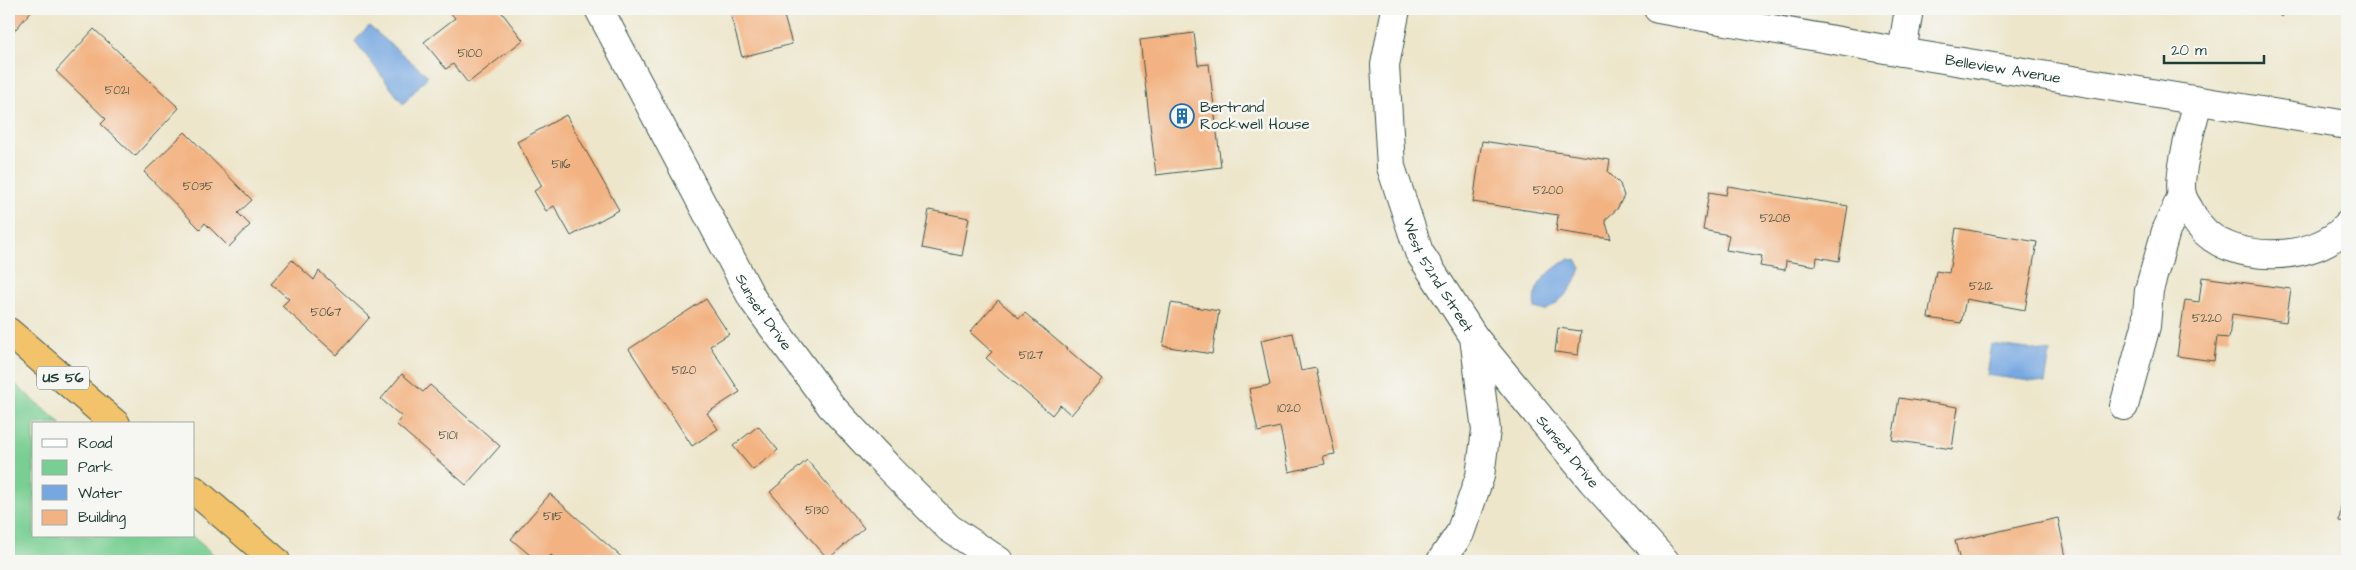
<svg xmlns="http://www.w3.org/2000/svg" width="2356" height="570" font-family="'Architects Daughter',sans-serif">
<rect width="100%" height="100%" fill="#f6f6f2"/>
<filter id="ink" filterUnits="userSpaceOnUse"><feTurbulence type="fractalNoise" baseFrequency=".02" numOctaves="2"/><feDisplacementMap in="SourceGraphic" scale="10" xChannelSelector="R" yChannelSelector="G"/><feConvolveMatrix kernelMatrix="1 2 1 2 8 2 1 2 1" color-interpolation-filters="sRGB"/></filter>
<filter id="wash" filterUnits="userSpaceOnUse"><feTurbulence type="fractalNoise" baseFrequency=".0096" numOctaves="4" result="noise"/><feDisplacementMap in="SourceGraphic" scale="20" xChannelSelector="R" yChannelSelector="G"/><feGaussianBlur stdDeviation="1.12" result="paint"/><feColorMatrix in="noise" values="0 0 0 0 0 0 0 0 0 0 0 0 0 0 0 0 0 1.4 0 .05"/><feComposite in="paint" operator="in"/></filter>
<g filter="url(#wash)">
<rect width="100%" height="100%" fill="#ede6cb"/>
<polygon fill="#79cf93" stroke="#4c8664" points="9,379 61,424 34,424 34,536 192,536 221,561 9,561"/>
<g fill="#76a7e1" stroke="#4a728a">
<polygon points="369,26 428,76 403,104 355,41"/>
<path d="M1568,259L1576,260L1581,268C1575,287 1562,301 1545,311L1535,308C1530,285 1551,270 1568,259Z"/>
<polygon points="1991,344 2050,352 2045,383 1986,375"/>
</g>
<g id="blocks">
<g fill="#f3b281">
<polygon points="9,9 33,9 9,37"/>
<polygon points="447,9 499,9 523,40 468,83 453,64 446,69 424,42 455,18"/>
<polygon points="729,9 782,9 792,44 742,57"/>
<polygon points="2275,9 2293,9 2281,17"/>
<polygon points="94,29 179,108 135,156 101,124 106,119 56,71"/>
<polygon points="1194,33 1198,65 1209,64 1221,167 1156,175 1140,40"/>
<polygon points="566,115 619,210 571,236 554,206 546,211 534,191 542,186 517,142"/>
<polygon points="185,132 252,200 238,213 250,225 229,247 205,223 200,229 144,172"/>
<polygon points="1482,141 1610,160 1608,172 1620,184 1624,196 1617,209 1605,220 1611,239 1556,231 1558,215 1473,202"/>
<polygon points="1728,186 1848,206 1839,261 1817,257 1816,266 1786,261 1785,270 1760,266 1762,256 1726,250 1729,235 1703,230 1709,192 1726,195"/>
<polygon points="929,210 969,218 962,256 922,248"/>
<polygon points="1956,228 2037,242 2025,310 1966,299 1961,323 1928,318 1936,271 1949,273"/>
<polygon points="292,260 314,280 319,271 370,317 337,355 282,306 289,299 271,284"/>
<polygon points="2202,277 2291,289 2286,322 2232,314 2229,338 2217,337 2214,361 2177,356 2185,300 2199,302"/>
<polygon points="706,299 729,334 710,346 740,392 707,413 718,429 692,446 629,349"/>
<polygon points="998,300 1019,318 1025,313 1102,379 1071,415 1060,405 1052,415 986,358 992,352 970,332"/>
<polygon points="1171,303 1219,311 1212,354 1163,346"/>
<polygon points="1558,328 1581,331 1578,355 1555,352"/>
<polygon points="1293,333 1301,371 1316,368 1335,454 1323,456 1325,464 1289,472 1280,427 1258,432 1249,389 1270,385 1261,340"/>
<polygon points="402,374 423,392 430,385 500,446 466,485 396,424 402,417 381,399"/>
<polygon points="1899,398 1958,407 1952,449 1892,440"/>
<polygon points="758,426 778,450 753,470 733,446"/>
<polygon points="807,460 864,528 828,559 770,492"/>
<polygon points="2346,471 2347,471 2347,522 2339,521"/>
<polygon points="550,494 626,561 558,561 551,555 545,561 537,561 511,539"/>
<polygon points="2058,518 2066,557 2049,561 1960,561 1955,541"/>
</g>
</g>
</g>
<g filter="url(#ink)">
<use href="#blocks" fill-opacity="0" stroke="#3e564b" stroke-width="1"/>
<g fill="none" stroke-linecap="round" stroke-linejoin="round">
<g stroke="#3e564b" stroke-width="30">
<g id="minor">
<path id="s1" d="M599,9L753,300L831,406L888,467L949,528L999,561"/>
<path id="s2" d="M1396,9L1385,65L1391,167L1419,252L1474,337L1486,430L1480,476L1460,533L1441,561"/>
<path id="s3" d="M1658,9L1919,55L2347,125"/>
<polyline points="1902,52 1909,9"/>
<path d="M2198,101C2193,122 2177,176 2182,195C2183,200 2187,205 2189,209C2192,214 2195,221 2199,225C2229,265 2317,263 2347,225"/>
<path id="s4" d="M1474,337L1592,481L1665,561"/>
<polyline points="2124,406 2146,326 2149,290 2166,231 2182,195"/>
</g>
</g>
<g stroke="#3e564b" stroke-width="30">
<g id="highway">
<polyline points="9,332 116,424"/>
<polyline points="194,490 276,561"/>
</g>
</g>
<use href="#minor" stroke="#fff" stroke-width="28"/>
<use href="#highway" stroke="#f2c36a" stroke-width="28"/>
</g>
</g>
<defs>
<g id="building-ring" transform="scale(1.25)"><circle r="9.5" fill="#f6f6f2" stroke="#1f6fb2" stroke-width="1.5"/><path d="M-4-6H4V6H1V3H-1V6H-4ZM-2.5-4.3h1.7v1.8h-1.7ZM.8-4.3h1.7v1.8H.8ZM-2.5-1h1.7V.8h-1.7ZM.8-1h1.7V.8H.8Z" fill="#1f6fb2"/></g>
</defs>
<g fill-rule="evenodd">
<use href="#building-ring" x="1182" y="116"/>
</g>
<g text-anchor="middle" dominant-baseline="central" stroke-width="5" stroke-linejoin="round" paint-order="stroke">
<g font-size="12" fill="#545a47">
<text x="470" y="53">5100</text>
<text x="117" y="90">5021</text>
<text x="561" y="164">5116</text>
<text x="198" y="186">5035</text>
<text x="1548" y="190">5200</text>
<text x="1775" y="218">5208</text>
<text x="1981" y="286">5212</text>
<text x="326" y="312">5067</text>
<text x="2207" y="318">5220</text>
<text x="1031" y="355">5127</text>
<text x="684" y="370">5120</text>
<text x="1289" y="408">1020</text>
<text x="448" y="435">5101</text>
<text x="817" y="510">5130</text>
<text x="553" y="516">5115</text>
</g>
<rect fill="#f6f6f2" stroke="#60746d" stroke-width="1" x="37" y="366.5" width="52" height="23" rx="4"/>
<g font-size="14" font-weight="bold" fill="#1f3d34">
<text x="63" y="378">US 56</text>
</g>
<g font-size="15" fill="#1f3d34" stroke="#f6f6f2">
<text stroke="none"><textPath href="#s3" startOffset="350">Belleview Avenue</textPath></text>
<text stroke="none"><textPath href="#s2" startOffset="278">West 52nd Street</textPath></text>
<text stroke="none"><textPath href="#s1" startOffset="345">Sunset Drive</textPath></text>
<text stroke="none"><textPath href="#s4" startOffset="148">Sunset Drive</textPath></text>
</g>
<g font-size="15" fill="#1f3d34" stroke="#f6f6f2" text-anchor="start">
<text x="1200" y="107">Bertrand<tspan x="1200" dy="17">Rockwell House</tspan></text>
</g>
</g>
<rect width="2356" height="570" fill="none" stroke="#f6f6f2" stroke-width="30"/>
<rect x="32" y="422" width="162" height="115" fill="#f6f6f2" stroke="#a0aca6"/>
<rect x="42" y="439" width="25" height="8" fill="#ffffff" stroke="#a0aca6"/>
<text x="78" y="448" font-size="15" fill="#1f3d34">Road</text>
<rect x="42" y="460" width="25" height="15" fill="#79cf93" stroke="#a0aca6"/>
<text x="78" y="472" font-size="15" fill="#1f3d34">Park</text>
<rect x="42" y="485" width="25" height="15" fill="#76a7e1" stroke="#a0aca6"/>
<text x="78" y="498" font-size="15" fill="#1f3d34">Water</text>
<rect x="42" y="510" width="25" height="15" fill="#f3b281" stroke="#a0aca6"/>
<text x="78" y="522" font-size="15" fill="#1f3d34">Building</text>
<path d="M2164 55v8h100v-8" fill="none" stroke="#1f3d34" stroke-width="2.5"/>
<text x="2171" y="55" font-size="15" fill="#1f3d34" stroke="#f6f6f2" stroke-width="4" paint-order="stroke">20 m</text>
</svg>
